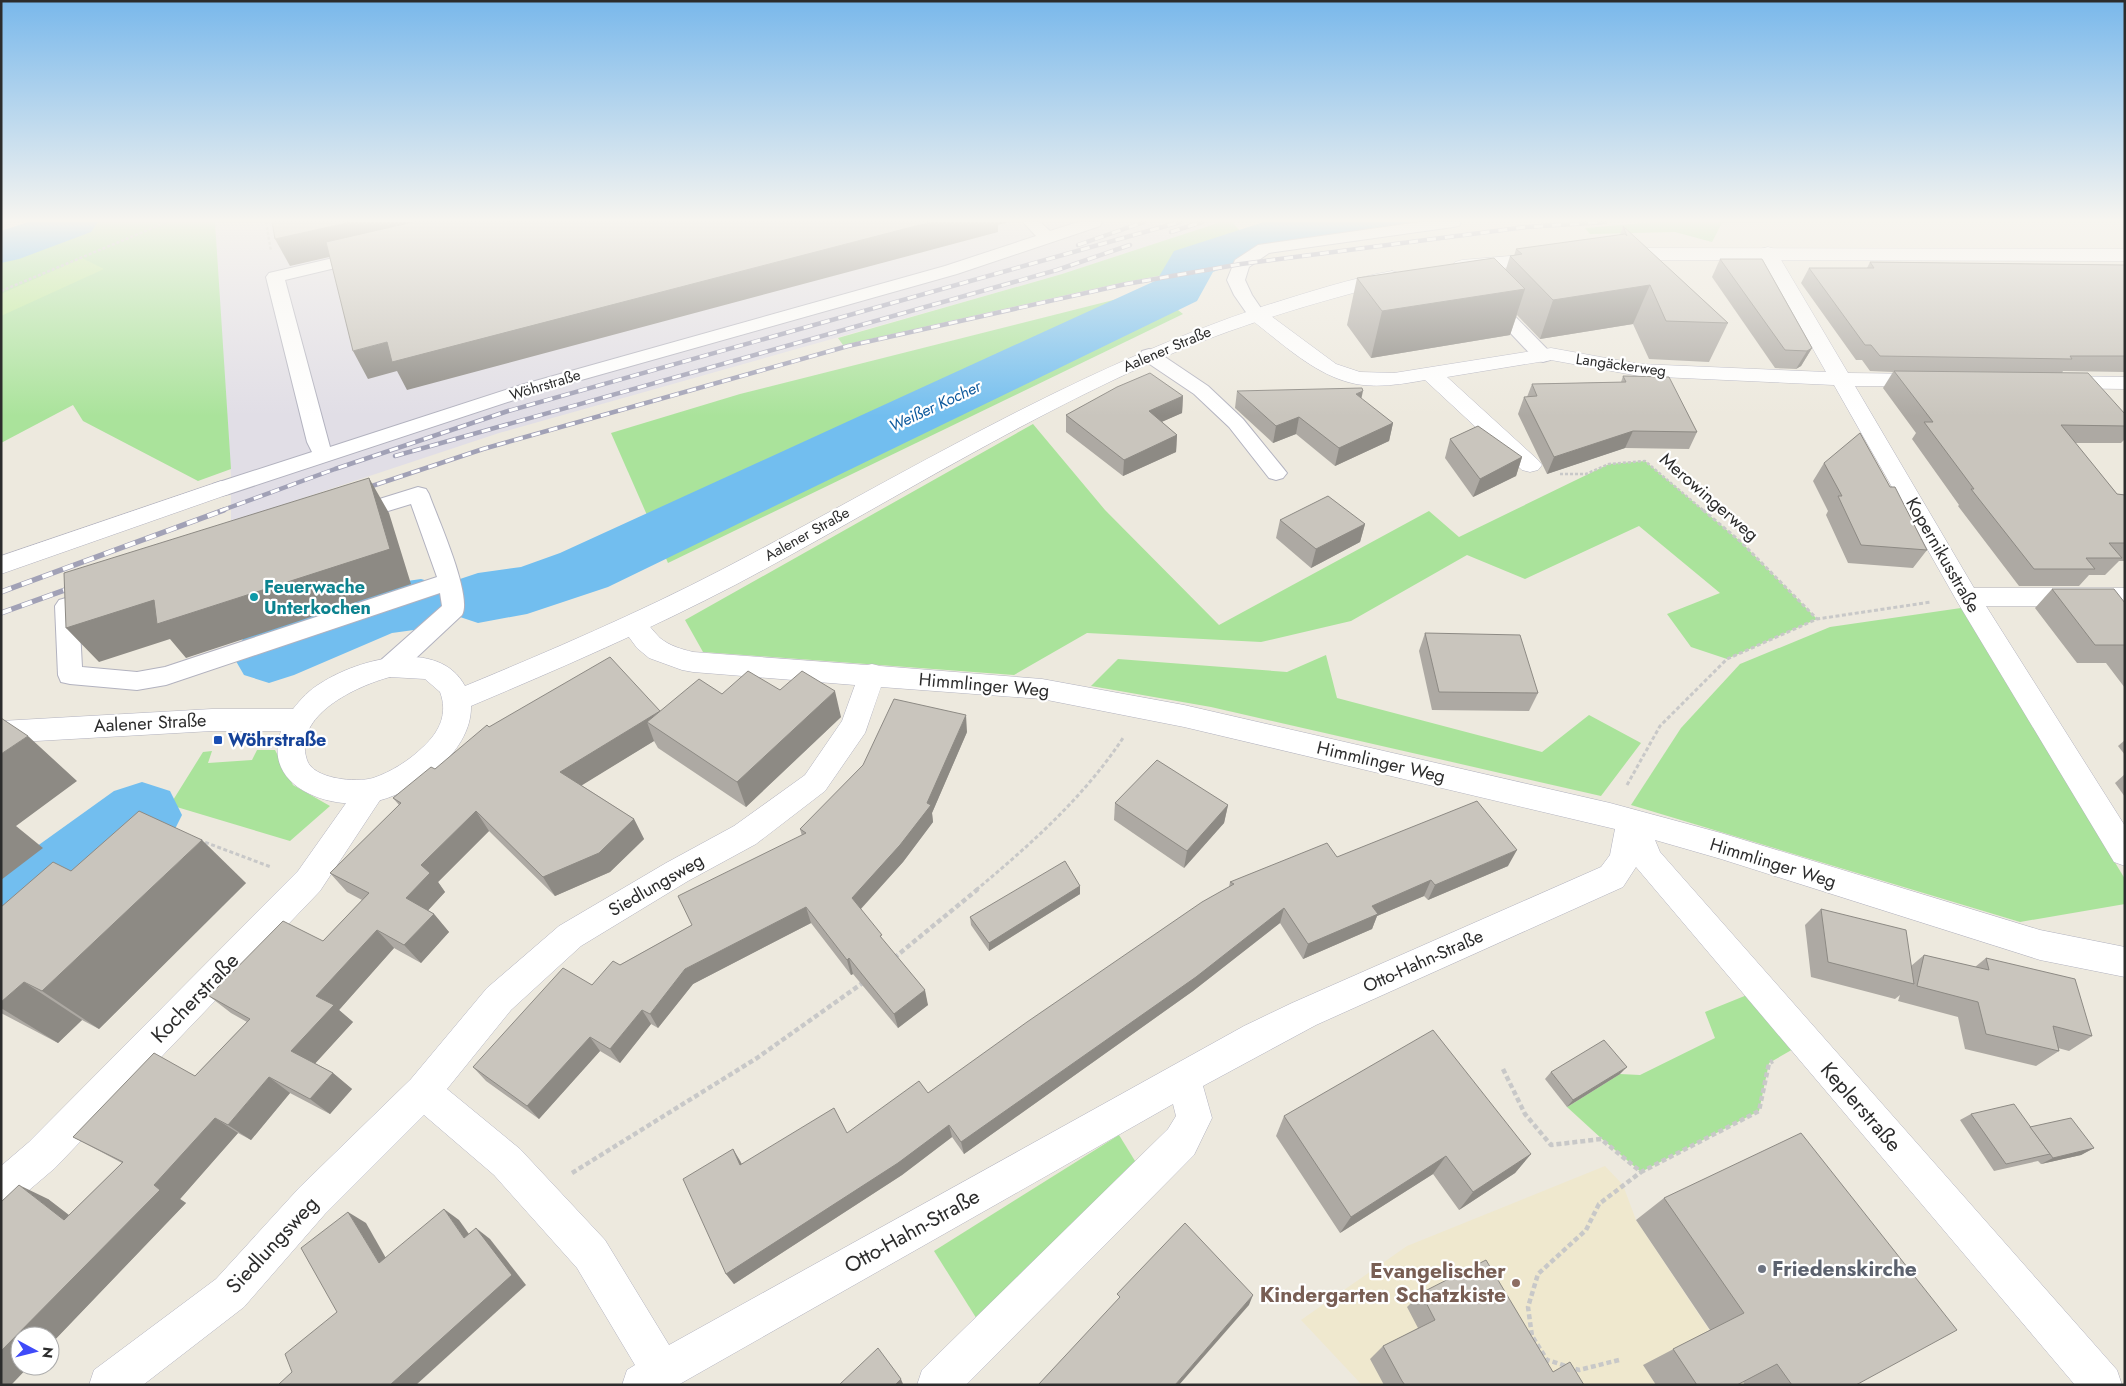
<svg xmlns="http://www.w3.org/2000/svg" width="2126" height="1386" font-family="Jost,sans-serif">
<rect width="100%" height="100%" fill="#ede9de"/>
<polygon fill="#e1dee6" points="215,222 1221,222 1062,274 499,433 231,522 231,475 222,362"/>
<polygon fill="#efe8ce" points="1605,1166 1623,1185 1636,1220 1746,1385 1362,1385 1301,1320 1407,1246"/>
<g fill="#aae39b">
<polygon points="31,222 215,222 231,469 198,481 83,421 73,405 1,443 1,233"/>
<polygon points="1221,222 1232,222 1241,232 1289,222 1410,222 1362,227 1319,236 1269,244 1233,262 1120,283 843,345 838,338 1062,274"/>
<polygon points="1656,222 1797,222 1722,223 1712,242 1675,232 1590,234 1585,228"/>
<polygon points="1153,290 1183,314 668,563 611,433 740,394"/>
<polygon points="1033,424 1105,510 1219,625 1429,511 1459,537 1609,464 1645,461 1741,542 1817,619 1727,659 1691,647 1667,614 1720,593 1639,526 1525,579 1467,555 1351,621 1261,642 1087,633 1014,675 703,652 685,620"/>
<polygon points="1961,608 2125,879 2125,904 2020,922 1631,805 1681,728 1740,664 1830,627"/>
<polygon points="1326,655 1337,698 1542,752 1589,715 1641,743 1601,796 1211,707 1091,686 1118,659 1287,672"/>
<polygon points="257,750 275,750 293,785 330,806 290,841 170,805 203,752 212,751 208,763 252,760"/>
<polygon points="1747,995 1795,1048 1769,1063 1759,1111 1641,1172 1602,1139 1567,1107 1620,1074 1640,1075 1715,1038 1705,1012"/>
<polygon points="1119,1135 1140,1169 980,1324 934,1251"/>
</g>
<polygon fill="#bceb97" points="82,258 104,269 1,316 1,294"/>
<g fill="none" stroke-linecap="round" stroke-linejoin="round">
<g fill="#72beef" fill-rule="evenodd">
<polygon points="28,222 98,222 91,232 19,259 1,263 1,231"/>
<polygon points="1264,222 1408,222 1401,232 1384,237 1275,250 1213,272 1197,301 608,587 527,614 478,623 454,615 451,611 445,622 421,629 392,633 294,675 269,683 244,675 233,656 244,637 355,592 380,585 421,579 445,586 448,591 454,581 478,573 521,567 560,553 1157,280 1174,251"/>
<polygon points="142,782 170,791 182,815 170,839 31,948 1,959 1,872 114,791"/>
</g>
<g stroke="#b2b2bf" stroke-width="2">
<g id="service">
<polygon points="1023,222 1040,222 1050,231 1078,222 1102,222 1100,226 957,274 535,393 229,494 221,496 213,494 210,489 213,484 312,452 307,442 266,277 269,273 363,251 369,252 372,256 369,260 285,280 330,447 521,385 945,266 1036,236"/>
<polygon points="1420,222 1461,222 1459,226 1453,227 1269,253 1249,267 1245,280 1252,295 1265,314 1262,318 1256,319 1250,318 1234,295 1227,280 1235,260 1258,245"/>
<polygon points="1490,296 1496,297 1550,352 1552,356 1550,360 1543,362 1536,360 1484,305 1481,301 1484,297"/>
<polygon points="1149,349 1156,351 1208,386 1243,419 1283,468 1287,473 1283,478 1276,480 1269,478 1229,427 1194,394 1142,359 1140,355 1142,351"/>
<path d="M418,487L426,489L429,494C437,517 473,596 462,615L399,674L390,676L381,674L378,667L381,660L442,606L440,593L166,685L137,690L70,684L61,682L58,675L55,606L59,600L76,595L84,597L88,603L84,609L79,611L82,667L137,672L165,667L437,577L411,504L352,522L344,520L341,515L344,510Z"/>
</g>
</g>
<g stroke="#b2b2bf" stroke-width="1">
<g id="minor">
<path d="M1768,247L1775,249L1777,253L1848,373L1926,374L1934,375L1937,380L1934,385L1926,386H1855L1974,588H2125V606H1986L2125,826V866L2114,862L1958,603L1834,385L1639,376L1551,360L1447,377L1538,460L1542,465L1538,470L1530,472L1522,470L1425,380C1403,384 1379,388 1356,384C1315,376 1282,343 1249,318L1246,314L1249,310L1256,308L1263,310L1336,364L1360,372L1394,373L1551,348L1639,364L1826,372L1759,253L1761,249Z"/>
<polygon points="2059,376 2125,377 2125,389 2059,388 2051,387 2048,382 2051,377"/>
<polygon points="221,481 229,484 233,489 229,494 1,574 1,556"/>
<path d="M633,615C646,619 651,629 660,638C670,646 681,649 693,652L867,665L872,664L880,666L1042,679L1184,705L1610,803L1721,833L2040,930L2125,947V977L2040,960L1721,859L1655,840L1660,852L2117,1370L2122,1385H2075L1636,867L1623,887L1316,1025L1203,1086L1212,1118L1194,1155L966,1385H917L922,1370L1168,1129L1176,1116L1173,1104L678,1385H622L627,1370L635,1365L577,1268L494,1175L424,1115L325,1214L244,1307L143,1385H89L94,1370L216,1279L299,1188L411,1079L487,988L559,926L666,863L734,826L805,775L842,721L855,685L693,672L682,670L649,658L637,648L620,625L624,618ZM881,687L1042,699L1184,727L1615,829L1610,855L1601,867L1292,1003L1244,1026L669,1345L605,1240L520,1149L447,1089L511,1010L581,946L688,881L756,844L825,791L865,733Z"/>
<polygon points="371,779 381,782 386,791 320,891 55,1168 14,1203 1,1209 1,1166 29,1142 298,871 361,782"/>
</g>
</g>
<g stroke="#b2b2bf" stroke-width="1">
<g id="tertiary">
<polygon points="1616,248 2125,249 2125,261 1616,260 1609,258 1607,254 1609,250"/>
<polygon points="1546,253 1553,255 1555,259 1553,263 1462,272 1455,270 1452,266 1455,262 1462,260"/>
<path d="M1392,271L1399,273L1402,277L1399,281C1316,302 1233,326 1155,361C1010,425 877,510 737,584C651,629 561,668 471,706C472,754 411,797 367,803C324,808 262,785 281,731H212L1,743V721L212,709H293C301,699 309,690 321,683C358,659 439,637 465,686C552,650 638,613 721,570C900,477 1071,370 1264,306C1306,293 1348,279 1392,271ZM390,677L425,679L440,692C448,713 440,731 424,746C410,760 391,772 373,778C356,783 313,779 307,760C292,715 357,686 390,677Z"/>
</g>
</g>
<g stroke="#c8c8c8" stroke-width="2.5" stroke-dasharray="3 2" stroke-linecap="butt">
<polyline points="266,222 271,251"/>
<polyline points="1,291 167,222"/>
<polyline points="1560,474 1586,474 1609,464 1645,461 1704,511"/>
</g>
<g stroke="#c8c8c8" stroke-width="3" stroke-dasharray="4 2.5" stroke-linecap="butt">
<polyline points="1703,510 1741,542 1817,619"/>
<polyline points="1627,785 1660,726 1727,659 1817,619 1931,602"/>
<polyline points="199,840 271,867"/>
<path d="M976,890C1030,845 1084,797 1123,738"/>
</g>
<g stroke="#c8c8c8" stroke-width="4.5" stroke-dasharray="5 3" stroke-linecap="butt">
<polyline points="894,958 978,889"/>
<polyline points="1503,1069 1525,1114 1551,1145 1601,1139 1641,1172 1759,1111 1769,1063 1773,1061"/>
<polyline points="572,1173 757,1058 864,982"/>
<polyline points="1619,1360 1579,1370 1547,1360 1532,1336 1528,1307 1538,1274 1586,1230 1599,1204 1641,1172"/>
</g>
<use href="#service" fill="#fff" fill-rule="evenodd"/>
<use href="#minor" fill="#fff" fill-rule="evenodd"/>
<use href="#tertiary" fill="#fff" fill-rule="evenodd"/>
<g stroke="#a1a1b6" stroke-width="4.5">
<g id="rail-far1">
<polyline points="1171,232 1202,222"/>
<polyline points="1078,245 1144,222"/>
<polyline points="395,456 1057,270 1130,245"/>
<polyline points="360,490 483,449 848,346 1126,284 1241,264 1526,227 1605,222"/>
<polyline points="220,511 335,469 508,411 1180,222"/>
</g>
</g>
<g stroke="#a1a1b6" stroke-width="5.5">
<g id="rail">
<polyline points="1,592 224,510"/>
<polyline points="1,613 76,586"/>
</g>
</g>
<use href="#rail-far1" stroke="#fff" stroke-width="3" stroke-dasharray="9" stroke-linecap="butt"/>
<use href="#rail" stroke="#fff" stroke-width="4" stroke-dasharray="11" stroke-linecap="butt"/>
</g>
<g fill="#ada9a3">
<polygon points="1623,226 1728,323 1709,362 1649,359 1633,324 1540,339 1517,315 1510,335 1371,358 1347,325 1357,278 1506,269 1510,256 1514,256 1516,249 1620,235"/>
<polygon points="1720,259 1812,348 1801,366 1796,369 1775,368 1712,277"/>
<polygon points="1870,262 2125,265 2125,372 2063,371 2062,373 2125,414 2125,439 2121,443 2075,443 2117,494 2125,495 2125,561 2119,561 2105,575 2089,575 2079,586 2019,586 1958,506 1959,505 1912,439 1916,433 1883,388 1893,372 1870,371 1862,360 1856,360 1801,283 1809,268 1867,268"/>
<polygon points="1623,376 1697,432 1689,449 1625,448 1547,474 1518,414 1524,397 1527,397 1532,384 1621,382"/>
<polygon points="1237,391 1393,423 1389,441 1335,466 1296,434 1273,443 1235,408"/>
<polygon points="1183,396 1182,413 1161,422 1177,435 1176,452 1123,476 1066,432 1066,415"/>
<polygon points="1450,439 1522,457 1516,476 1473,497 1445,458"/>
<polygon points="1824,463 1890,487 1927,550 1913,568 1848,563 1826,515 1828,511 1813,481"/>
<polygon points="1280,520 1365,524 1360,542 1311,568 1276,538"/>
<polygon points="2052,589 2125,603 2125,688 2106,663 2077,663 2035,608"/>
<polygon points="1425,633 1538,693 1529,711 1432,710 1419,651"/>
<polygon points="780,690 841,717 746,807 658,748 654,741 581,785 634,819 644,839 610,872 555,896 489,831 438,882 445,892 428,910 434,914 449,932 421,963 394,948 339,1010 353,1022 315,1063 333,1073 352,1089 330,1114 290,1093 251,1140 238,1133 180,1199 186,1203 11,1385 1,1385 48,1199 69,1215 122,1163 73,1137 195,1076 247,1022 231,1013 209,996 323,941 362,900 347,892 330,873 399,805 393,798 435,769 489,727 660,711 722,694"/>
<polygon points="967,732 932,813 933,822 903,862 861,909 928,1005 898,1028 853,974 851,975 811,923 693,984 658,1028 651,1024 620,1063 600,1051 539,1119 486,1081 473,1067 620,965 692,925 802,836 800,829"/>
<polygon points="2125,740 2125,755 2118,746"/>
<polygon points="2125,774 2125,797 2115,783"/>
<polygon points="1115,803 1228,805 1224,823 1184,868 1114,820"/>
<polygon points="1337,857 1508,866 1428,900 1424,896 1377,916 1372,929 1303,959 1280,923 1193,991 964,1154 952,1137 902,1175 734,1284 726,1274 733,1149 742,1164 847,1133 928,1093 1229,887 1230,882"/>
<polygon points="71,871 246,883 99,1029 82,1020 58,1043 1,1013 1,907"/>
<polygon points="1080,886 1080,894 989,951 971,925 970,917"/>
<polygon points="1821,909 1911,966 1924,955 1975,967 1986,958 2092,1036 2069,1051 2058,1048 2059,1051 2036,1066 1965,1049 1958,1017 1898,1001 1900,995 1895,999 1811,977 1805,925"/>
<polygon points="1551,1072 1620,1074 1567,1107 1545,1079"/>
<polygon points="1971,1114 2030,1127 2094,1148 2081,1155 2041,1164 2038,1161 1994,1171 1960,1120"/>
<polygon points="1284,1116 1531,1154 1515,1173 1459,1210 1433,1174 1340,1233 1276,1136"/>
<polygon points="1664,1198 1856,1385 1745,1385 1743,1382 1737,1385 1656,1385 1643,1365 1710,1330 1636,1220"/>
<polygon points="1421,1293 1553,1372 1584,1385 1384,1385 1370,1359 1383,1346 1418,1328 1407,1307"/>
</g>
<g fill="#8d8a84">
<polygon points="351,222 482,222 290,266 275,239"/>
<polygon points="931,222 1010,222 998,225 998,232 407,390 397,371 368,379 353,351 387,342"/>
<polygon points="1650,285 1633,324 1540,339 1553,300"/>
<polygon points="1525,289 1510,335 1371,358 1382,311"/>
<polygon points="1812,348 1801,366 1796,369 1807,351"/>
<polygon points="1363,391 1359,409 1356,394"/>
<polygon points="1183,396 1182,413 1148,428 1149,411"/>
<polygon points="1299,417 1296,434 1273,443 1276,426"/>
<polygon points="1393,423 1389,441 1335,466 1339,448"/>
<polygon points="1633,431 1625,448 1547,474 1554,457"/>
<polygon points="1177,435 1176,452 1123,476 1124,460"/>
<polygon points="1522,457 1516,476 1473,497 1480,479"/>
<polygon points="369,478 389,513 411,584 186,658 170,639 99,662 66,628"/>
<polygon points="1365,524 1360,542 1311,568 1316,549"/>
<polygon points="835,691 841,717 746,807 737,782"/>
<polygon points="660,711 647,722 654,741 571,792 560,772"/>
<polygon points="966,715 967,732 932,813 933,822 903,862 856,914 852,898 927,803"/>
<polygon points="28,736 77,781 16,826 43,848 1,880 1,754"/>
<polygon points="1228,805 1224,823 1184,868 1187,851"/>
<polygon points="476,811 489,831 438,882 445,892 422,917 406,898 421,865"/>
<polygon points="634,819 644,839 610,872 555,896 543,877"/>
<polygon points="202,840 246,883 99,1029 42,991"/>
<polygon points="1517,850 1508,866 1428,900 1435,885"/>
<polygon points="1431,880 1424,896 1377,916 1372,929 1303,959 1308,944 1372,906"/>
<polygon points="1080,886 1080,894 989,951 989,943"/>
<polygon points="806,907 811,923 693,984 658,1028 650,1014 685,969"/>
<polygon points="1284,908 1280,923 1193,991 964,1154 961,1142"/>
<polygon points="434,914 449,932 421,963 404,945"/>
<polygon points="377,930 394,948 339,1010 353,1022 312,1067 291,1051 316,996"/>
<polygon points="849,958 853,974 851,975 847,960"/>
<polygon points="24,982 82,1020 58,1043 1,1008 1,1002"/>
<polygon points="925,990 928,1005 898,1028 894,1014"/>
<polygon points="642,1010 651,1024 620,1063 610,1049"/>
<polygon points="590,1037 600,1051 539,1119 527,1106"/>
<polygon points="1627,1067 1620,1074 1567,1107 1573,1100"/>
<polygon points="333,1073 352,1089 330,1114 310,1099"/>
<polygon points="269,1077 290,1093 251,1140 228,1125"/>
<polygon points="215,1118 238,1133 180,1199 186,1203 50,1345 50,1336 20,1336 20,1366 29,1366 11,1385 1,1385 1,1351"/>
<polygon points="949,1125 952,1137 902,1175 734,1284 726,1274"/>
<polygon points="2094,1148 2081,1155 2041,1164 2053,1158"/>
<polygon points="733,1149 740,1161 748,1177 740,1165"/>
<polygon points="1531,1154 1515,1173 1459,1210 1473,1192"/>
<polygon points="1446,1156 1433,1174 1340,1233 1351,1217"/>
<polygon points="19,1185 48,1199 92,1233 64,1220"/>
<polygon points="444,1209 459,1220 479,1248 464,1238"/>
<polygon points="348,1212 366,1223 395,1274 379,1263"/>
<polygon points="476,1228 490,1239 526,1285 416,1385 390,1385"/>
<polygon points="1253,1295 1249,1305 1179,1385 1175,1385"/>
<polygon points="901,1379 903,1384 902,1385 895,1385"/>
</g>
<g fill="#c9c5bd" stroke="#8d8a84">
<polygon points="272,222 351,222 275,239"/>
<polygon points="413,222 931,222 392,362 387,342 353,351 326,242"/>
<polygon points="1623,226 1728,323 1666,321 1650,285 1553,300 1510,256 1522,254 1516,249 1625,234 1627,236"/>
<polygon points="1494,258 1525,289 1382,311 1357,278"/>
<polygon points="1720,259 1762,259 1812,348 1807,351 1785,350"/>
<polygon points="1870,262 2125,265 2125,356 2070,356 2072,359 1880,356 1871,345 1865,345 1809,268 1874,268"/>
<polygon points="1894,371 2088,373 2125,414 2125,426 2061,425 2117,494 2125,495 2125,543 2109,543 2122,558 2086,558 2095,569 2034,569 1971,489 1974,489 1924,422 1933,422"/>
<polygon points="1150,373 1183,396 1149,411 1177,435 1124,460 1066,415 1117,387"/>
<polygon points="1623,376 1669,377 1697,432 1633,431 1554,457 1524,397 1537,396 1532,384 1626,382"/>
<polygon points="1362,388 1363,391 1356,394 1393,423 1339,448 1299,417 1276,426 1237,391"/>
<polygon points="1478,426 1522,457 1480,479 1450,439"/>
<polygon points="1860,433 1890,487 1895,487 1927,550 1861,545 1838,496 1842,496 1824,463"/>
<polygon points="369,478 390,549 157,624 154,600 66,628 64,573"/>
<polygon points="1328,496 1365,524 1316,549 1280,520"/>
<polygon points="2052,589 2114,589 2125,603 2125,645 2095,645"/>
<polygon points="1425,633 1520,635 1538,693 1439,692"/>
<polygon points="610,657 660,711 560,772 634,819 599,853 543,877 476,811 421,865 430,873 406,898 434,914 404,945 377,930 316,996 334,1005 291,1051 333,1073 310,1099 269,1077 228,1125 215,1118 154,1185 160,1190 1,1351 1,1202 19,1185 64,1220 123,1162 73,1137 154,1053 195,1076 250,1019 209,996 283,921 323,941 369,893 330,873 401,803 393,798 431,767 435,769 487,725 489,727"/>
<polygon points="748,671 780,690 802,671 835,691 737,782 647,722 699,679 722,694"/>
<polygon points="894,699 966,715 927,803 931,805 900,845 852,898 882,935 880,936 925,990 894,1014 849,958 847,960 806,907 685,969 650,1014 642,1010 610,1049 590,1037 527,1106 473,1067 563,968 592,985 613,961 620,965 692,925 678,896 806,833 800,829 863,765"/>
<polygon points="1,718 28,736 1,754"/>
<polygon points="1157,760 1228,805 1187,851 1115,803"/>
<polygon points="1477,801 1517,850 1435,885 1431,880 1372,906 1378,914 1308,944 1284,908 1196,977 961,1142 949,1125 898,1163 726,1274 683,1179 733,1149 740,1165 834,1108 847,1133 919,1081 928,1093 1027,1022 1202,902 1234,884 1230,882 1327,843 1337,857"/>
<polygon points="139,811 202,840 42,991 24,982 1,1002 1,907 53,862 71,871"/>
<polygon points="1065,861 1080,886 989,943 970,917"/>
<polygon points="1821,909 1906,930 1914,984 1828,962"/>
<polygon points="1924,955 1989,970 1986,958 2075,979 2092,1036 2053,1026 2059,1051 1986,1034 1978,1002 1917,986"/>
<polygon points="1433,1030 1531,1154 1473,1192 1446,1156 1351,1217 1284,1116"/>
<polygon points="1604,1040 1627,1067 1573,1100 1551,1072"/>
<polygon points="2014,1104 2050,1154 2006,1164 1971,1114"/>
<polygon points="2071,1118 2094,1148 2053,1158 2030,1127"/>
<polygon points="1801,1133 1957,1330 1856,1385 1792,1385 1777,1364 1737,1385 1697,1385 1673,1349 1744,1313 1664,1198"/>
<polygon points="444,1209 464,1238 476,1228 512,1275 390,1385 278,1385 292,1372 285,1354 337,1312 301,1248 348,1212 379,1263"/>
<polygon points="1185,1223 1253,1295 1175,1385 1038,1385 1120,1297 1117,1294"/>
<polygon points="1486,1260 1553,1372 1570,1362 1584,1385 1405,1385 1402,1381 1383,1346 1435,1320 1421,1293"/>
<polygon points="878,1348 901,1379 895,1385 839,1385"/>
</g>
<linearGradient id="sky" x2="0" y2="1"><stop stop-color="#79b8eb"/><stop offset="0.53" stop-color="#f7f5f0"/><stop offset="1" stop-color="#f7f5f0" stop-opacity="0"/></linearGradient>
<rect width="2126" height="416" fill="url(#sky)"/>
<circle fill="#0f9aa8" stroke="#fff" stroke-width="2" cx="254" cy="597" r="5"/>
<rect fill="#1a4fb4" stroke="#fff" stroke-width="2" x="213" y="735" width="10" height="10" rx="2.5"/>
<circle fill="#6b7280" stroke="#fff" stroke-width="2" cx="1762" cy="1269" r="5"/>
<circle fill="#8d6e63" stroke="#fff" stroke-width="2" cx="1516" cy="1283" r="5"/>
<g text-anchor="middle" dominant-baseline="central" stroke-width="4.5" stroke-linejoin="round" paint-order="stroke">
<g font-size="15" fill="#2c2c2c" stroke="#fff">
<text transform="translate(1167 349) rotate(-23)">Aalener Straße</text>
<text transform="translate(1621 365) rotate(8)">Langäckerweg</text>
<text transform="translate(545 385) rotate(-17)">Wöhrstraße</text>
<text transform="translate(807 534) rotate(-29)">Aalener Straße</text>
</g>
<g font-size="16" font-style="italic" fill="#0e5a9d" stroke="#fff">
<text transform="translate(935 406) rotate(-25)">Weißer Kocher</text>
</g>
<g font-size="18" fill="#2c2c2c" stroke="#fff">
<text transform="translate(1709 497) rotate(41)">Merowingerweg</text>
<text transform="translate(1943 555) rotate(60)">Kopernikusstraße</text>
<text transform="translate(984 685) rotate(5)">Himmlinger Weg</text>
<text transform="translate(150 723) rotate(-3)">Aalener Straße</text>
<text transform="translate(1381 762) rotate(13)">Himmlinger Weg</text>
<text transform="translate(1773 863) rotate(17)">Himmlinger Weg</text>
<text transform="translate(656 885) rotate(-30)">Siedlungsweg</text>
<text transform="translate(1423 961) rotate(-24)">Otto-Hahn-Straße</text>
</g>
<g font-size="18" font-weight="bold" fill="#0d838f" stroke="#fff" text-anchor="start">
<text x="264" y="587">Feuerwache<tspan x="264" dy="21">Unterkochen</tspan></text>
</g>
<g font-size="18" font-weight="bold" fill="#164399" stroke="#fff" text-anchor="start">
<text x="228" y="740">Wöhrstraße</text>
</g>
<g font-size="21" fill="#2c2c2c" stroke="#fff">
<text transform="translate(195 998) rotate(-46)">Kocherstraße</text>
<text transform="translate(1861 1107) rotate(49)">Keplerstraße</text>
<text transform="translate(912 1231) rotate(-29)">Otto-Hahn-Straße</text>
<text transform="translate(272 1245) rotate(-47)">Siedlungsweg</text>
</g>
<g font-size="21" font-weight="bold" fill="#5b616d" stroke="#fff" text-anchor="start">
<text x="1772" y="1269">Friedenskirche</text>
</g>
<g font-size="21" font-weight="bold" fill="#785e54" stroke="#fff" text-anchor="end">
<text x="1506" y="1271">Evangelischer<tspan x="1506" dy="24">Kindergarten Schatzkiste</tspan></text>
</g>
</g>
<rect width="2126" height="1386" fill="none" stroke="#2c2c2c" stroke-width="5"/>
<g transform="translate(35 1351) rotate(97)"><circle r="24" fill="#ffffff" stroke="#ababab"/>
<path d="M0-4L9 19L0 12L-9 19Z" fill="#3f4af9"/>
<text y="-8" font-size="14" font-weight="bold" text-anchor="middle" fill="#2c2c2c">N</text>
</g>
</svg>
